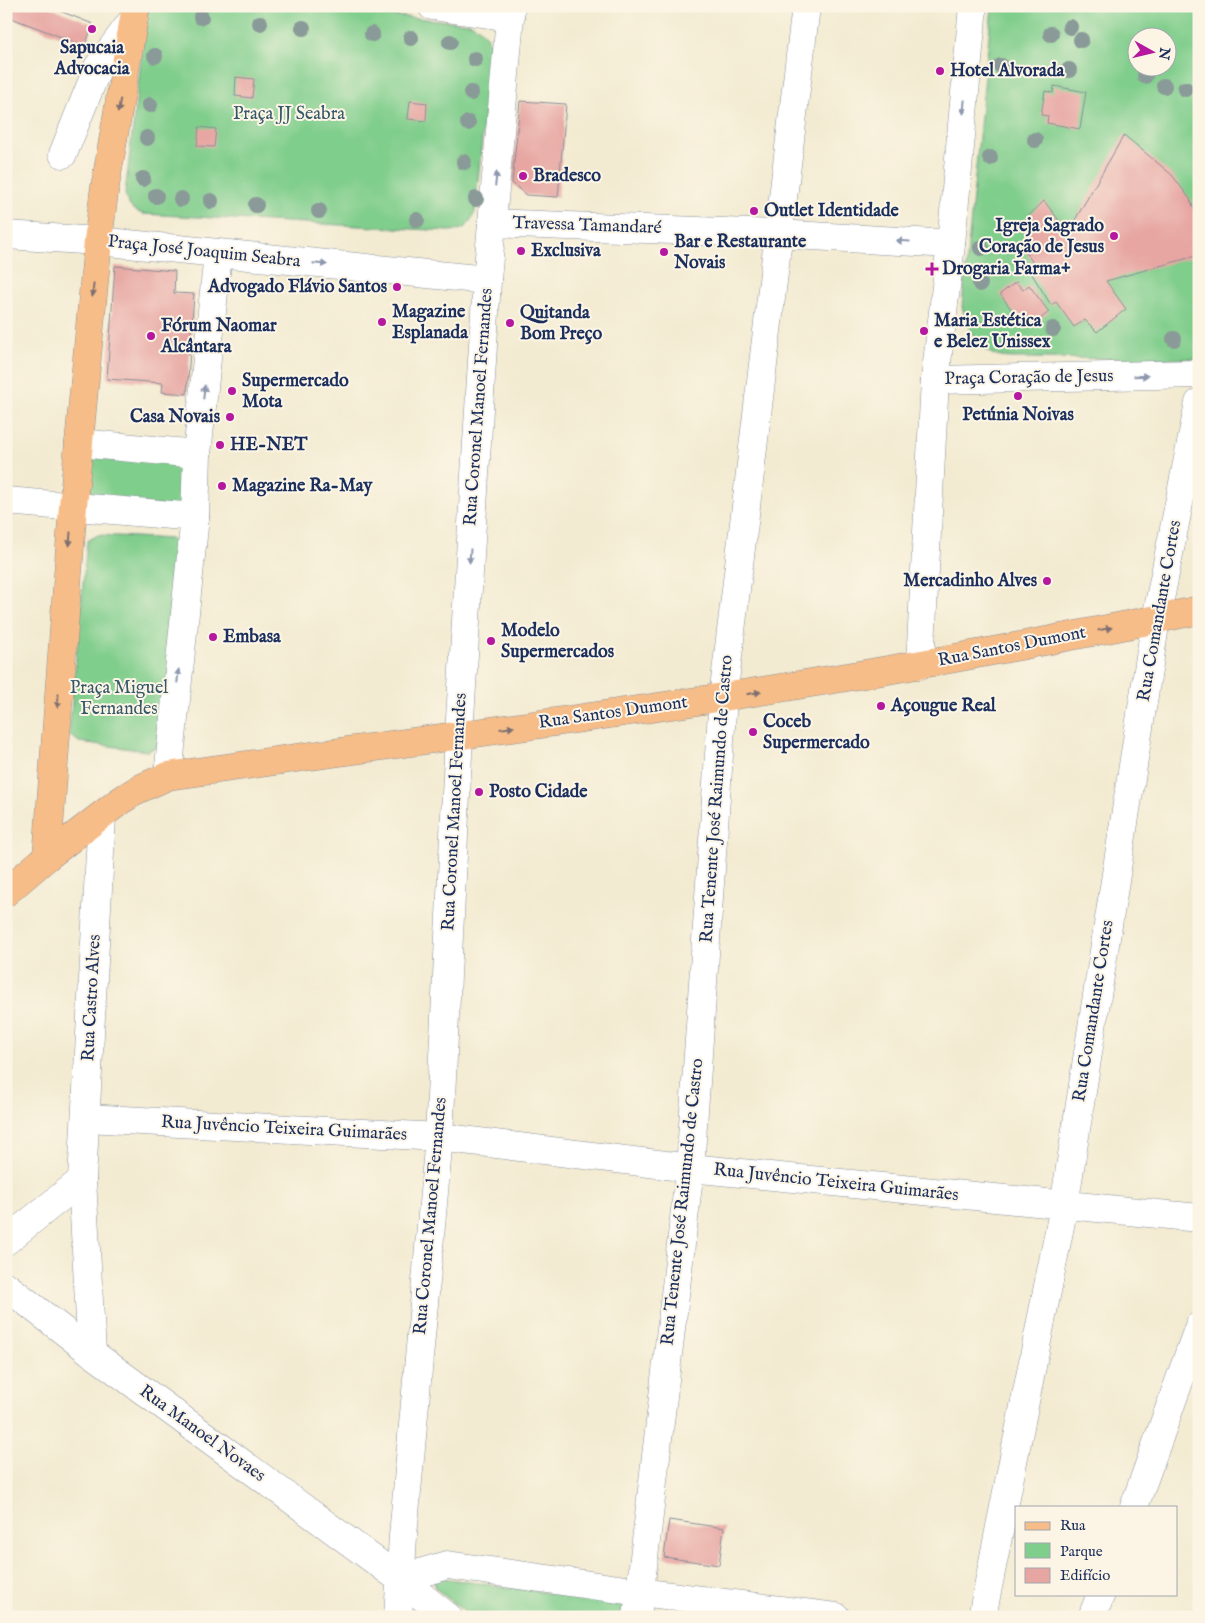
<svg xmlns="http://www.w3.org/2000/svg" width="1205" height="1623" font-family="'IM FELL English',serif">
<rect width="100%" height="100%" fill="#fcf5e5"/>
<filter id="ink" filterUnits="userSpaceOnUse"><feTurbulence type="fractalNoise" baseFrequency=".02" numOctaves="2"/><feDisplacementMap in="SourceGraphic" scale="10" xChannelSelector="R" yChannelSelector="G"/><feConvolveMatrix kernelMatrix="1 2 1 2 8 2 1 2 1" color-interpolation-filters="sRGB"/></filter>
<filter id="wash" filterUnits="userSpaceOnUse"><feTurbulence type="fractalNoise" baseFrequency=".0096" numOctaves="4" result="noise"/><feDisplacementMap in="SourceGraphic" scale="20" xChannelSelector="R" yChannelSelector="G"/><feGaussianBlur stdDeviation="1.12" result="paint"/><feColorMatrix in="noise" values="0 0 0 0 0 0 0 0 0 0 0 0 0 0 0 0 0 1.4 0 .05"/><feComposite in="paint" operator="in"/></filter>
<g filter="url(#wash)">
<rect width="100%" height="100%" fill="#f3ebd1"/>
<g fill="#80ce8c" stroke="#4e7e75" fill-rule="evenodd">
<path d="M150,6H291L470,23C481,28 486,35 491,45L475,212C468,228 465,230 448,231L143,214C131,210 127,205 125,193L147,10Z"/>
<path d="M992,6H1199V359L1021,358C1015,358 1007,358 1001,357C976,351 969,329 962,307ZM1138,38H1168V68H1138Z"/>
<polygon points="93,450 189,460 184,508 89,500"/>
<polygon points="98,535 173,539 180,549 162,745 147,751 79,742 69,734 87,541"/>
<polygon points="434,1577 621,1603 626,1611 626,1617 471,1617 435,1588"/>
</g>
<g id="blocks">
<g fill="#e7a6a2">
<polygon points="6,6 47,6 93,24 85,46 6,16"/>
<polygon points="236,77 254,79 252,98 235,96"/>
<polygon points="1054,86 1086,92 1080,129 1047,123 1048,116 1041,115 1045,91 1053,93"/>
<polygon points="410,101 427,103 426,121 408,119"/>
<polygon points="520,101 566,104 558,197 526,195 512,183"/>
<polygon points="199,127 216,129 214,147 197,146"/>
<polygon points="1124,135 1172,175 1190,199 1199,222 1199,255 1106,281 1126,309 1097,332 1085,320 1074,327 1056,302 1051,305 1030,271 1036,267 1022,247 1032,240 1019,225 1044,201 1068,232"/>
<polygon points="115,266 175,271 174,293 194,294 187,394 162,392 163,383 107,379"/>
<polygon points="1016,282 1023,290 1029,285 1049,312 1032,325 1025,315 1019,320 1000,294"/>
<polygon points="669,1520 724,1528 719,1565 664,1557"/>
</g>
</g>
</g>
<g filter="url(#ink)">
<use href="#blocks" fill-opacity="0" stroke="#878d98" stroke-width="1"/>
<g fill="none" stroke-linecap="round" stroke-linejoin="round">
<g stroke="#878d98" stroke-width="29">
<g id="minor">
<polyline points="432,6 510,17"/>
<polyline points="63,154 98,67 134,18"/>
<polyline points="492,223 777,234 951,244"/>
<polyline points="6,235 98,241 487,280"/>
<polyline points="935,380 1199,374"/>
<polyline points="79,443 197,454"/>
<polyline points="6,501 195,517"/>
<polyline points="920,665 935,380 951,244 973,6"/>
<polyline points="168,776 195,517 197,454 218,254"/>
<polyline points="86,1118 439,1137 690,1168 1199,1218"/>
<polyline points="6,1241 82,1180"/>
<polyline points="6,1286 92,1353 400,1579 448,1617"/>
<polyline points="92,1353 82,1180 102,816"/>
<polyline points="1134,1507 1199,1326"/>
<polyline points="400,1579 447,1565 640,1592 836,1617"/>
<polyline points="398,1617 403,1536 439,1137 459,735 487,280 511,6"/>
<polyline points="637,1617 690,1168 723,698 806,6"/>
<polyline points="982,1617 1064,1206 1156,619 1199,403"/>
<polyline points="1092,1617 1101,1594"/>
</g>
</g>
<g stroke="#878d98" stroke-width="29">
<g id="major">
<polyline points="47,857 73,506 98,241 104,193 136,6"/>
<path d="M6,892L47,857L120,801L139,789L168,776C450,736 733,701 1014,647C1075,635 1137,624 1199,610"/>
</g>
</g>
<use href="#minor" stroke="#fff" stroke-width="28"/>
<use href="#major" stroke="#f7bd88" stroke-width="28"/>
</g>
<g fill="#8a9a98">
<circle cx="201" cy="17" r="8"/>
<circle cx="260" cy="23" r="8"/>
<circle cx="1070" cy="27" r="8"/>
<circle cx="303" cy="28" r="8"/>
<circle cx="372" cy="34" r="8"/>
<circle cx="1051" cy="34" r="8"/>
<circle cx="411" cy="38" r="8"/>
<circle cx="1081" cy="40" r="8"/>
<circle cx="450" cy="42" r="8"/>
<circle cx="155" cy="56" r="8"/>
<circle cx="475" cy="59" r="8"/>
<circle cx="1001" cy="66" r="8"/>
<circle cx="1069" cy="70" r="8"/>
<circle cx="1145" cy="76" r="8"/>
<circle cx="1164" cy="86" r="8"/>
<circle cx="1185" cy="89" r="8"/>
<circle cx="471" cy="93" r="8"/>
<circle cx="150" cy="105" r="8"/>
<circle cx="468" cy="123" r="8"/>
<circle cx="147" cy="138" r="8"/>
<circle cx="1035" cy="140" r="8"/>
<circle cx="990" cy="158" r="8"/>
<circle cx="464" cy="162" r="8"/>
<circle cx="143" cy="179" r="8"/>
<circle cx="156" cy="196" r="8"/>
<circle cx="181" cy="199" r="8"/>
<circle cx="476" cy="199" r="8"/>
<circle cx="211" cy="201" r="8"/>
<circle cx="256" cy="205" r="8"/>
<circle cx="319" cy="211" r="8"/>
<circle cx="417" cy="220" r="8"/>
<circle cx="981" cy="248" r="8"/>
<circle cx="980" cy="284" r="8"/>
<circle cx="1053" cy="329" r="8"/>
<circle cx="1174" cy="339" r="8"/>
</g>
<defs><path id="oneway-solid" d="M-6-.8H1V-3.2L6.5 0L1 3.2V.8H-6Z" transform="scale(1.25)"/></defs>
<g fill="#7e6f71">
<use href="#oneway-solid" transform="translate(119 106) rotate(100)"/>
<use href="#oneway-solid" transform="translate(93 290) rotate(95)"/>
<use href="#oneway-solid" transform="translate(70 539) rotate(94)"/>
<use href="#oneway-solid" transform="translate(1105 629) rotate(-11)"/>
<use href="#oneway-solid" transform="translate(754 693) rotate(-9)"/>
<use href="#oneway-solid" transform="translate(58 701) rotate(94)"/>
<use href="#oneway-solid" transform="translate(507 728) rotate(-8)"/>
</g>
<g fill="#8d97ae">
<use href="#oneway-solid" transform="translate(964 107) rotate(95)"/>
<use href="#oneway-solid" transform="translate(496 179) rotate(-84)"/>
<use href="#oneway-solid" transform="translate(903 241) rotate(-177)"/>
<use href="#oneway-solid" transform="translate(320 264) rotate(5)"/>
<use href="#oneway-solid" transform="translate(1141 376) rotate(-1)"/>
<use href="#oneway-solid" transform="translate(204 392) rotate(-84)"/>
<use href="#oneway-solid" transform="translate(470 556) rotate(94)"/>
<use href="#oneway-solid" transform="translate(178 676) rotate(-84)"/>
</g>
</g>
<g fill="#b5179e" stroke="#fcf5e5" stroke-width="2">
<circle cx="92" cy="29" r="5"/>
<circle cx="940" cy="71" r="5"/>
<circle cx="523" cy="176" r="5"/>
<circle cx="754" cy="211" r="5"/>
<circle cx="1114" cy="236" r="5"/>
<circle cx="521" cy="251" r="5"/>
<circle cx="664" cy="252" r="5"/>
<path d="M929.5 261.5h5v5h5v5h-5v5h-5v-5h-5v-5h5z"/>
<circle cx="397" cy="287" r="5"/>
<circle cx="382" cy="322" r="5"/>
<circle cx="510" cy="323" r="5"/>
<circle cx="924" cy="331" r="5"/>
<circle cx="151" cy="336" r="5"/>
<circle cx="232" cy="391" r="5"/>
<circle cx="1018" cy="396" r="5"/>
<circle cx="230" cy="417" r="5"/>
<circle cx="220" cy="445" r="5"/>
<circle cx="222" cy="486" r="5"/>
<circle cx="1047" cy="581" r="5"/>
<circle cx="213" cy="637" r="5"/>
<circle cx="491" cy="641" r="5"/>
<circle cx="881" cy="706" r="5"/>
<circle cx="753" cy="732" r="5"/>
<circle cx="479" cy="792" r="5"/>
</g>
<g text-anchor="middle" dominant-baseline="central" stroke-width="4" stroke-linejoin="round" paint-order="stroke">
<g font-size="18" font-weight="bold" fill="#1b2f5e" stroke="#fcf5e5" text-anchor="start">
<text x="92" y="48" text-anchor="middle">Sapucaia<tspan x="92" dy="21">Advocacia</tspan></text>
<text x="950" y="71">Hotel Alvorada</text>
<text x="533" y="176">Bradesco</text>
<text x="764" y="211">Outlet Identidade</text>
<text x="1104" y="226" text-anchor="end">Igreja Sagrado<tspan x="1104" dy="21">Coração de Jesus</tspan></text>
<text x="674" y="242">Bar e Restaurante<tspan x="674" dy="21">Novais</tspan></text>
<text x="531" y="251">Exclusiva</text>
<text x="942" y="269">Drogaria Farma+</text>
<text x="387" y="287" text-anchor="end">Advogado Flávio Santos</text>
<text x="392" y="312">Magazine<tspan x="392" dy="21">Esplanada</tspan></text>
<text x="520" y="313">Quitanda<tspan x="520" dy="21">Bom Preço</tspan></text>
<text x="934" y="321">Maria Estética<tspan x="934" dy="21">e Belez Unissex</tspan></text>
<text x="161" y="326">Fórum Naomar<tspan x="161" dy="21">Alcântara</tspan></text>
<text x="242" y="381">Supermercado<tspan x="242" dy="21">Mota</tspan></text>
<text x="1018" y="415" text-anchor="middle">Petúnia Noivas</text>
<text x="220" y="417" text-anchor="end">Casa Novais</text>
<text x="230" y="445">HE-NET</text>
<text x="232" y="486">Magazine Ra-May</text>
<text x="1037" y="581" text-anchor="end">Mercadinho Alves</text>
<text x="501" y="631">Modelo<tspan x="501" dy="21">Supermercados</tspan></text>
<text x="223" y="637">Embasa</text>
<text x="891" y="706">Açougue Real</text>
<text x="763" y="722">Coceb<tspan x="763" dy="21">Supermercado</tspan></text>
<text x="489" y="792">Posto Cidade</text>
</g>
<g font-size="18" fill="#34576a" stroke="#fcf5e5">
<text x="289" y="114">Praça JJ Seabra</text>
<text x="119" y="688">Praça Miguel<tspan x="119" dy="21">Fernandes</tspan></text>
</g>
<g font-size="18" fill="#1b2f5e" stroke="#fcf5e5">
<text transform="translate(587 226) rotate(2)">Travessa Tamandaré</text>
<text transform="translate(204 252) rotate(6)">Praça José Joaquim Seabra</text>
<text transform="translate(1029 378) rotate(-1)">Praça Coração de Jesus</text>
<text transform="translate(479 407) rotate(-86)">Rua Coronel Manoel Fernandes</text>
<text transform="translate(1160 611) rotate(-80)">Rua Comandante Cortes</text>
<text transform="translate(1012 647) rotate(-11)">Rua Santos Dumont</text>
<text transform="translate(613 713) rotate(-8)">Rua Santos Dumont</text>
<text transform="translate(717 799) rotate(-86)">Rua Tenente José Raimundo de Castro</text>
<text transform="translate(455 812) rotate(-87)">Rua Coronel Manoel Fernandes</text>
<text transform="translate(92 998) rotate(-87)">Rua Castro Alves</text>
<text transform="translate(1094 1011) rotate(-81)">Rua Comandante Cortes</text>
<text transform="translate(284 1129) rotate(3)">Rua Juvêncio Teixeira Guimarães</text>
<text transform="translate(836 1183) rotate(6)">Rua Juvêncio Teixeira Guimarães</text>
<text transform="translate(683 1202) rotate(-84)">Rua Tenente José Raimundo de Castro</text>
<text transform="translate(431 1216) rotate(-85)">Rua Coronel Manoel Fernandes</text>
<text transform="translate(202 1434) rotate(36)">Rua Manoel Novaes</text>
</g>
</g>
<rect width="1205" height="1623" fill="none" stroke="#fcf5e5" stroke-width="25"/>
<rect x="1015" y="1506" width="162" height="90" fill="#fcf5e5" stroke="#a2a6af"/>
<rect x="1025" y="1522" width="25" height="8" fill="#f7bd88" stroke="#a2a6af"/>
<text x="1060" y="1530" font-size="15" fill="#1b2f5e">Rua</text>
<rect x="1025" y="1543" width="25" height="15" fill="#80ce8c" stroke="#a2a6af"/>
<text x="1060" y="1556" font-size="15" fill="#1b2f5e">Parque</text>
<rect x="1025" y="1568" width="25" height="15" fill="#e7a6a2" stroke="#a2a6af"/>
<text x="1060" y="1580" font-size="15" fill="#1b2f5e">Edifício</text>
<g transform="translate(1152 52) rotate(98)"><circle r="24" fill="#fcf5e5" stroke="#a2a6af"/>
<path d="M0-4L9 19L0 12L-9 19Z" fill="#b5179e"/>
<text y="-8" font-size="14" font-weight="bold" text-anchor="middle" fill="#1b2f5e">N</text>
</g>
</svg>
